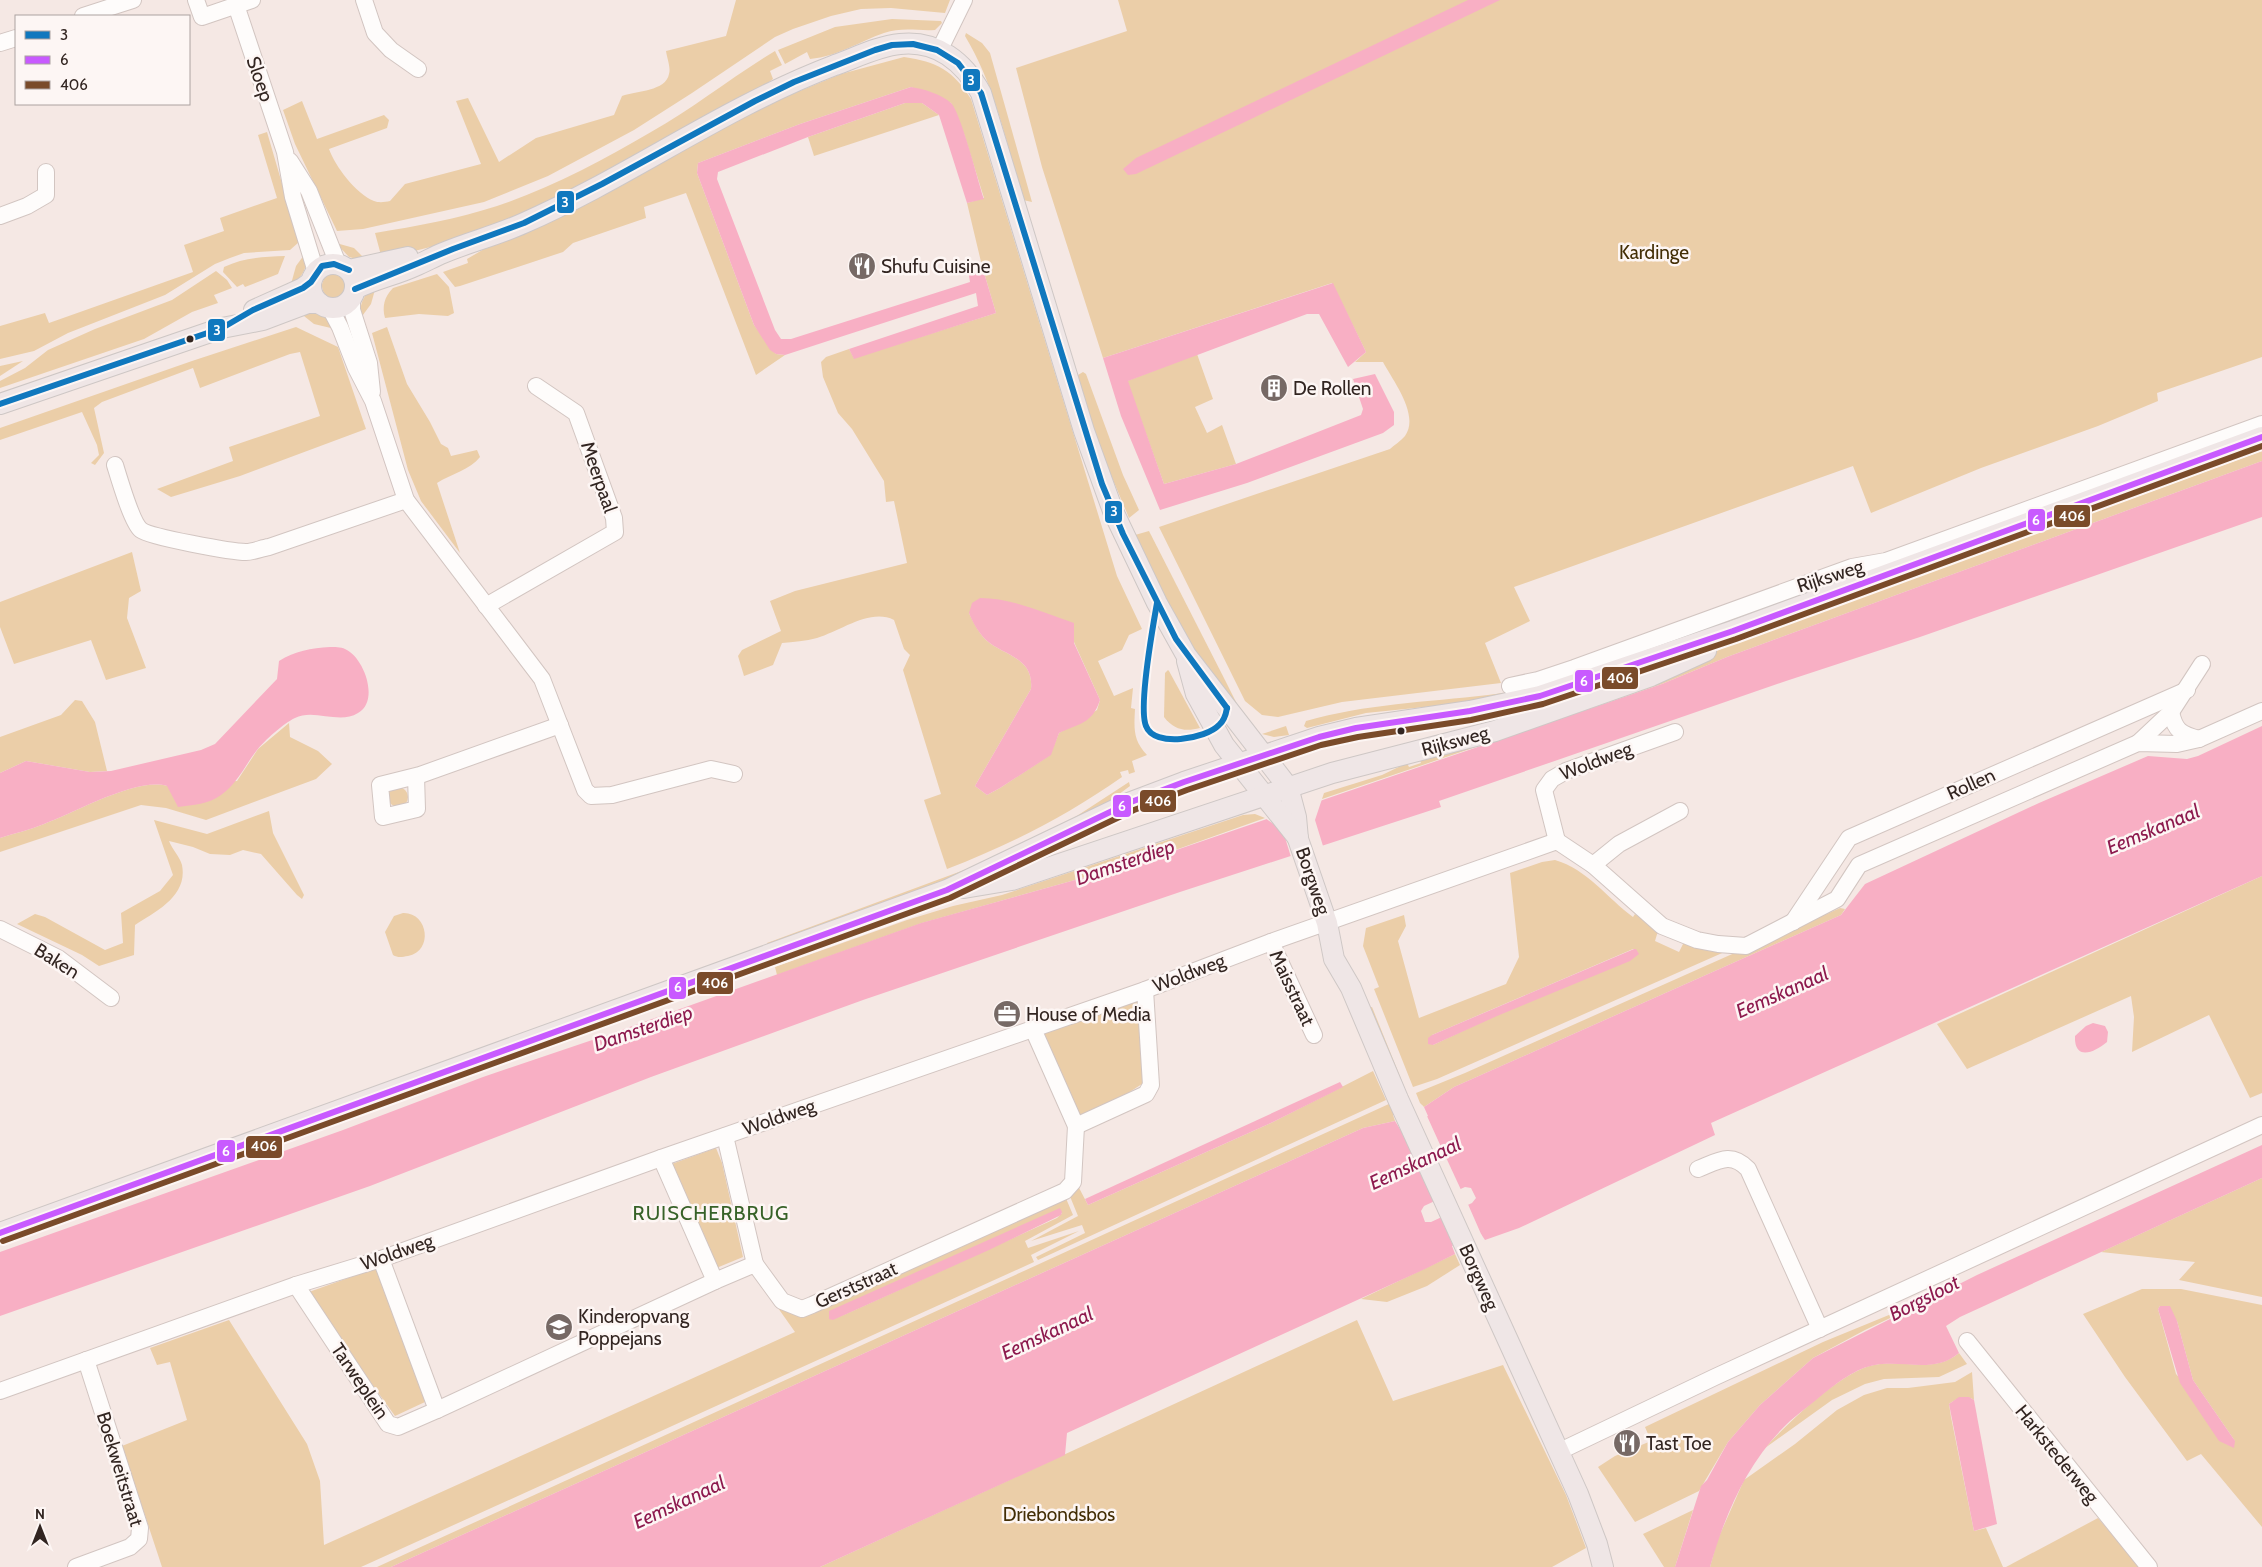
<svg xmlns="http://www.w3.org/2000/svg" width="2262" height="1567" font-family="Cabin,sans-serif">
<rect width="100%" height="100%" fill="#f5e8e4"/>
<g fill="#ebcea8" fill-rule="evenodd">
<path d="M736,0H950L945,13L891,8L861,9L831,16L793,29L775,37L692,93L634,130L548,176L484,202L363,229L337,231L295,144L283,110L302,101L317,139L384,115L389,120L387,128L329,149C335,166 356,194 374,201C379,203 385,202 390,201L405,184L481,164L456,101L468,98L499,162L536,138L614,115L622,96C637,91 666,91 669,74C671,68 667,58 666,51L726,36Z"/>
<path d="M1118,0H2262V357L2157,393L2158,401L2098,426L1981,468L1871,513L1853,466L1514,587L1530,621L1485,643L1501,683L1342,702L1278,717L1262,715L1245,701L1159,527L1390,449C1394,445 1401,441 1405,436C1420,415 1393,381 1383,362H1355L1366,352L1332,283L1103,358L1042,167L1016,68L1127,31Z"/>
<path d="M892,19L941,21L942,23L935,30C917,31 902,27 884,33C858,42 839,56 810,59L807,52L785,64L778,50L835,27Z"/>
<path d="M966,33L982,43L990,53L1032,202L1023,200C1007,144 995,86 965,36Z"/>
<path d="M775,51L782,65L770,71L773,79L761,88C665,140 569,199 466,236C439,246 410,252 382,259L375,233C417,226 457,219 497,206C551,188 603,160 651,132C694,108 733,76 775,51Z"/>
<path d="M904,57C937,62 953,70 971,99L1117,576L1142,629L1129,635L1122,650L1098,661L1114,696L1133,688L1131,708L1135,709C1134,729 1133,740 1147,755L1132,761L1135,772L1129,774L1128,770L1120,772L1122,777C1066,816 1012,844 947,869L924,800L941,794L903,670L910,655L904,649L894,620C870,608 841,631 817,638C806,641 793,642 782,643L773,665L744,676L738,656L742,650L781,631L770,601L795,591L907,563L894,501L886,502L884,481L852,429L838,413L823,377L821,362L826,357L849,349L854,358L996,313L982,266L967,203L984,198L964,134L951,103L911,87L800,124L698,163L697,173L754,325L776,354L785,355L756,375L686,193L644,207L646,218L573,243L563,252L460,286L455,287L443,272L468,263L467,259L491,245L751,111L841,74ZM969,613L1074,642L1100,700L1097,710L1059,733L1050,755L1000,788L987,795L975,786L1031,689C1034,657 1004,656 986,640C978,632 974,623 969,613Z"/>
<polygon points="905,103 922,103 939,115 814,156 808,137"/>
<polygon points="267,132 299,242 290,250 244,253 230,258 215,264 165,295 68,333 34,351 0,359 0,326 45,313 49,323 193,272 184,245 224,231 220,218 277,198 258,135"/>
<polygon points="336,243 354,248 368,262 349,257"/>
<path d="M307,251C307,266 305,276 291,284L296,266Z"/>
<path d="M285,256L278,274L245,287L243,284L237,287L223,272L224,267C244,257 264,257 285,256Z"/>
<polygon points="216,271 227,280 232,288 214,295 218,303 192,312 144,339 0,388 0,381 25,368 48,350 95,329 172,300"/>
<path d="M437,274L449,287L454,313L448,316L419,314L385,318C382,307 384,297 393,288Z"/>
<circle cx="334" cy="286" r="12"/>
<path d="M376,286L371,304L360,319C360,303 362,296 376,286Z"/>
<polygon points="313,311 326,318 335,329 314,324 299,312"/>
<polygon points="296,327 338,347 366,429 240,476 171,497 157,489 233,461 229,447 320,416 300,352 290,354 200,388 193,368 102,402 94,408 104,453 95,465 91,463 99,455 97,445 82,412 0,440 0,428 192,361"/>
<path d="M387,327L407,384L430,422L441,444L448,448L451,456L477,450L480,457C470,470 451,474 437,483L460,553L421,501L408,470L372,333Z"/>
<polygon points="1197,354 1213,399 1195,407 1207,433 1222,425 1236,464 1164,484 1127,381"/>
<polygon points="23,361 0,376 0,366"/>
<polygon points="1083,372 1086,374 1123,475 1139,510 1129,518 1092,430 1078,375"/>
<polygon points="2262,451 2262,461 1727,657 1662,684 1322,799 1324,793 1382,775 1407,763 1409,767 1421,763 1418,756 1656,680 1723,648"/>
<polygon points="1149,531 1227,684 1239,708 1215,684 1170,610 1135,535"/>
<polygon points="132,552 141,591 129,598 127,618 146,668 106,680 91,640 14,664 0,627 0,602"/>
<path d="M1168,670L1169,671L1200,728C1185,732 1174,730 1164,717L1165,673Z"/>
<path d="M1541,686L1454,704L1366,713L1307,728L1304,726L1306,721C1365,704 1427,702 1488,695C1505,693 1523,689 1541,686Z"/>
<polygon points="75,700 82,701 95,722 107,771 90,772 26,761 0,773 0,737 61,715"/>
<path d="M289,723L290,737L318,751L332,764L316,779L206,820L166,808L141,805L0,852V838C15,833 30,830 44,824C74,813 137,777 167,786L237,781L258,749Z"/>
<polygon points="1286,726 1289,735 1274,737 1262,734"/>
<polygon points="1129,782 1130,786 1099,809 954,877 768,946 767,943 975,866 1063,825"/>
<circle cx="398" cy="797" r="10"/>
<path d="M269,811L273,833L304,895L302,899L297,895L261,854L243,850L230,855L210,854L193,847L169,841C172,849 180,857 182,865C188,896 157,911 135,925L134,955L99,966L82,955L17,924L35,914L45,917L105,950L123,943L121,913L160,891L173,875L154,820L207,834Z"/>
<polygon points="1255,814 1265,818 1150,859 922,923 777,975 775,967 907,920 953,906 1002,895 1243,815"/>
<path d="M1555,860C1587,869 1607,898 1633,917L1635,914L1658,931L1655,941L1679,952L1684,942L1729,950L1437,1079L1413,1087L1374,989L1379,987L1363,946L1366,928L1404,915L1406,926L1398,941L1419,1018L1506,984L1519,957L1510,873L1542,862ZM1633,949H1636L1433,1045L1432,1035Z"/>
<polygon points="2262,876 2262,1093 2250,1098 2209,1015 2132,1052 2134,1017 2131,996 1967,1069 1937,1024"/>
<polygon points="1840,908 1845,909 1841,915 1454,1087 1424,1107 1420,1103 1416,1093 1465,1073 1748,947 1756,946"/>
<path d="M403,913C428,912 434,951 408,956C402,957 398,958 393,955L385,932L394,916Z"/>
<polygon points="1136,1001 1142,1008 1145,1082 1125,1095 1082,1115 1076,1113 1042,1034"/>
<polygon points="1372,1007 1405,1089 1403,1090 1368,1008"/>
<polygon points="1373,1071 1386,1100 1038,1260 1036,1257 1085,1233 1082,1225 1031,1241 1078,1216 1069,1194 1077,1184 1088,1205 1273,1122"/>
<polygon points="1391,1103 1396,1114 1393,1115 1395,1121 1363,1128 391,1567 377,1567"/>
<polygon points="716,1148 722,1163 743,1257 714,1269 669,1165"/>
<polygon points="2262,1178 2262,1297 2179,1280 2195,1262 2101,1252"/>
<path d="M1065,1196L1073,1215L1025,1241L1028,1248L1079,1231L1031,1255L1034,1262L361,1567H162L122,1446L187,1420L170,1362L157,1365L150,1348L229,1320L307,1444L320,1481L324,1545L795,1332L778,1308L792,1314H801ZM1062,1213L1057,1218L833,1320Z"/>
<polygon points="1455,1254 1460,1265 1427,1286 1387,1302 1361,1299"/>
<polygon points="376,1268 425,1402 395,1416 319,1311 309,1292"/>
<path d="M2142,1289H2181L2262,1305V1527L2201,1454L2187,1461L2125,1377L2083,1314ZM2160,1306L2177,1321L2193,1380L2235,1441L2176,1374L2158,1309Z"/>
<polygon points="1945,1292 1865,1330 1813,1358 1760,1405 1728,1442 1699,1491 1635,1522 1598,1467 1615,1456 1651,1441 1645,1427 1823,1342"/>
<polygon points="1357,1320 1393,1401 1503,1365 1566,1495 1586,1548 1552,1567 820,1567"/>
<path d="M1959,1353L1967,1364L1939,1377L1884,1379L1865,1384L1832,1400L1765,1448C1788,1423 1841,1371 1874,1365C1904,1359 1934,1374 1959,1353Z"/>
<path d="M1972,1372L1974,1400C1965,1394 1958,1398 1949,1404L1951,1417L1974,1531L1986,1528L2003,1567H1710L1717,1541L1744,1480L1795,1444L1837,1410L1864,1395L1887,1388H1908L1955,1382Z"/>
<polygon points="1693,1510 1675,1567 1664,1567 1643,1534"/>
<polygon points="2098,1518 2140,1567 2006,1567"/>
</g>
<g fill="#f8afc4" fill-rule="evenodd">
<polygon points="1468,0 1500,0 1136,174 1128,175 1123,169 1136,158"/>
<path d="M911,87C924,89 941,94 951,103C961,113 978,181 984,199L967,203L939,115L922,103H905L808,137L718,172L717,179L775,330L781,339H791L970,282L968,270L982,266L996,313L854,359L849,349L978,306L976,293L834,339L785,355L776,354L770,350L754,325L697,173L698,163L800,124Z"/>
<polygon points="1333,283 1366,352 1348,367 1319,314 1307,314 1128,381 1164,484 1236,464 1361,415 1363,409 1353,379 1375,374 1394,412 1394,425 1383,433 1247,483 1160,510 1121,416 1103,358"/>
<polygon points="2262,461 2262,517 1920,637 1786,681 1439,801 1441,807 1180,892 863,1000 651,1077 370,1186 0,1316 0,1252 343,1130 483,1077 610,1034 921,923 1150,859 1662,684 1727,657"/>
<path d="M980,598C1012,598 1044,613 1074,623V643L1100,700C1092,724 1080,723 1059,733L1051,755L1000,788L987,795L975,786L1031,689C1034,657 1004,656 986,640C978,632 973,623 969,613L972,603Z"/>
<path d="M330,647C334,647 341,647 345,649C364,657 380,701 358,713C339,725 314,708 295,718C284,723 264,741 257,750C245,765 238,783 221,795C209,804 193,805 178,807L167,786C137,777 74,813 44,824C30,830 15,833 0,838V773L26,761L90,772L111,771L201,750L215,744L277,679L279,661C295,651 311,648 330,647Z"/>
<path d="M2262,726V876L1711,1123L1715,1135L1519,1228L1485,1240L1481,1234L1452,1246L1455,1254L1425,1269L1067,1433L1065,1455L820,1567H391L1363,1128L1395,1121L1400,1129L1428,1116L1424,1107L1454,1087L1841,915L1865,884L2039,803L2148,756L2187,759L2198,756ZM1442,1147H1446L1448,1150L1445,1153L1416,1167L1412,1166L1411,1163L1413,1160ZM1465,1187L1471,1188L1476,1198L1472,1203L1431,1222H1425L1421,1211L1424,1206Z"/>
<polygon points="1634,949 1636,949 1639,954 1630,961 1497,1016 1433,1045 1428,1044 1428,1038 1432,1035"/>
<path d="M2093,1023L2105,1026L2108,1032L2107,1042C2094,1053 2074,1061 2075,1036L2086,1026Z"/>
<polygon points="1340,1082 1343,1087 1273,1122 1088,1205 1085,1199"/>
<path d="M2262,1145V1178L1960,1317L1946,1326L1959,1353C1935,1374 1904,1360 1875,1365C1856,1368 1837,1383 1822,1395C1812,1404 1800,1412 1790,1421C1748,1460 1725,1514 1710,1567H1675L1701,1486L1707,1480L1728,1442L1760,1405L1813,1358L1977,1275Z"/>
<polygon points="1060,1208 1062,1212 1061,1215 989,1250 833,1320 829,1319 829,1311"/>
<polygon points="2160,1306 2170,1306 2177,1321 2193,1380 2235,1441 2234,1448 2219,1441 2180,1383 2158,1309"/>
<polygon points="1959,1397 1969,1397 1974,1400 1997,1524 1974,1531 1949,1404"/>
</g>
<g fill="#f5e8e4">
<polygon points="1322,799 1315,820 1323,846 1291,857 1283,831 1265,818"/>
<polygon points="1422,1105 1442,1149 1416,1162 1396,1119 1401,1126 1425,1115 1421,1108"/>
<polygon points="1443,1151 1462,1192 1435,1204 1416,1164"/>
<polygon points="1467,1202 1485,1243 1480,1237 1455,1248 1457,1255 1440,1215"/>
</g>
<g fill="none" stroke-linecap="round" stroke-linejoin="round">
<g stroke="#d2c5c1" stroke-width="18">
<g id="minor">
<polyline points="196,0 202,17 252,0"/>
<polyline points="364,0 375,33 391,50 418,69"/>
<polyline points="236,5 285,152 293,197 316,272"/>
<polyline points="83,16 133,0"/>
<polyline points="0,43 16,38"/>
<polyline points="940,49 964,0"/>
<polyline points="290,161 309,191 338,264"/>
<polyline points="0,216 27,206 46,195 46,172"/>
<polyline points="352,299 352,310 369,363 372,392"/>
<polyline points="330,308 340,327 356,368 373,401 406,500 542,679 585,790 591,796 612,795 711,769 734,774"/>
<path d="M115,465C119,478 132,523 141,530C150,537 232,552 246,552C253,552 262,548 269,547L406,500"/>
<polyline points="486,606 615,532 614,518 576,413 536,386"/>
<polyline points="1510,686 1538,680 1574,668 1852,567 1886,561 2262,424"/>
<path d="M2171,712C2175,731 2181,734 2199,739"/>
<polyline points="2138,743 2171,712 2202,664"/>
<polyline points="416,776 417,809 383,817 380,785 420,775 560,725"/>
<polyline points="1557,841 1544,790 1552,779 1566,771 1675,732"/>
<polyline points="1593,865 1619,844 1680,811"/>
<polyline points="1793,922 1849,838 2187,690"/>
<polyline points="0,929 58,958 111,998"/>
<polyline points="1271,942 1314,1035"/>
<polyline points="1033,1029 1076,1126 1146,1094 1151,1085 1145,990"/>
<polyline points="725,1136 755,1264"/>
<polyline points="661,1158 715,1281"/>
<path d="M1698,1169C1718,1161 1731,1151 1748,1169L1820,1329"/>
<polyline points="296,1285 388,1424 398,1427 437,1410 381,1259"/>
<polyline points="1967,1341 2149,1567"/>
<polyline points="0,1391 296,1285 381,1259 661,1158 1145,990 1271,942 1557,841 1593,865 1662,926 1697,940 1718,944 1746,946 1837,899 1859,865 2138,743 2177,744 2199,739 2262,711"/>
<polyline points="437,1410 715,1281 755,1264 782,1301 802,1309 812,1305 1065,1191 1073,1182 1076,1126"/>
<polyline points="1558,1452 1715,1377 2262,1125"/>
<polyline points="76,1567 130,1547 139,1539 140,1528 86,1360"/>
</g>
</g>
<g stroke="#cec7c5" stroke-width="22">
<g id="major">
<circle cx="333" cy="286" r="22"/>
<polyline points="349,270 408,257"/>
<path d="M355,289C374,279 396,275 415,266C425,262 433,257 443,253C469,242 498,235 524,223C631,176 724,107 835,65C855,58 878,46 900,44C937,40 964,62 981,93L1084,431L1113,511L1157,603L1186,655L1288,787L1296,817L1298,839L1327,923L1334,959L1351,988L1398,1099L1578,1494L1597,1544L1603,1567"/>
<polyline points="254,310 303,288 311,282"/>
<polyline points="0,404 222,328 263,320 308,303 319,303"/>
<polyline points="1187,661 1196,694 1224,745 1298,838"/>
<polyline points="964,888 1012,880 1332,773 1495,731 1651,676 1706,651"/>
<polyline points="0,1233 947,890 1131,802 1184,782 1319,737 1356,728 1470,711 1540,696 1733,631 2262,437"/>
</g>
</g>
<use href="#minor" stroke="#fefcfb" stroke-width="16"/>
<use href="#major" stroke="#efe6e6" stroke-width="20"/>
<g stroke="#fdf6f4" stroke-width="10">
<g id="bus-1">
<polyline points="355,289 453,249 524,223 602,184 755,101 794,82 875,50 892,45 913,44 937,50 958,63 981,93 1102,484 1123,534 1176,639 1227,708"/>
<polyline points="0,404 222,328 253,310 303,288 311,282 322,266 334,264 349,270"/>
<path d="M1157,603C1153,626 1138,707 1146,726C1154,748 1206,739 1219,725C1224,721 1226,714 1227,708"/>
</g>
</g>
<g stroke="#fdf6f4" stroke-width="10">
<polyline id="bus-2" points="0,1233 947,890 1131,802 1184,782 1319,737 1356,728 1470,711 1540,696 1733,631 2262,437"/>
</g>
<g stroke="#fdf6f4" stroke-width="10">
<polyline id="bus-3" points="3,1241 950,898 1134,810 1187,790 1321,745 1358,737 1471,720 1543,704 1736,639 2262,446"/>
</g>
<use href="#bus-1" stroke="#1078be" stroke-width="6"/>
<use href="#bus-2" stroke="#c85aff" stroke-width="6"/>
<use href="#bus-3" stroke="#7a4b2a" stroke-width="6"/>
</g>
<defs>
<g id="restaurant-disc" transform="scale(1.4375)"><circle r="9.5" fill="#766965" stroke="#fdf6f4"/><path d="M-5-6h1v4h1v-4h1v4h1v-4h1v5L-1.5 .5V6h-2V.5L-5-1ZM5-6V6H3V1.5H1.5Q1.5-4 5-6Z" fill="#fff"/></g>
<g id="building-disc" transform="scale(1.4375)"><circle r="9.5" fill="#766965" stroke="#fdf6f4"/><path d="M-4-6H4V6H1V3H-1V6H-4ZM-2.5-4.3h1.7v1.8h-1.7ZM.8-4.3h1.7v1.8H.8ZM-2.5-1h1.7V.8h-1.7ZM.8-1h1.7V.8H.8Z" fill="#fff"/></g>
<g id="office-disc" transform="scale(1.4375)"><circle r="9.5" fill="#766965" stroke="#fdf6f4"/><path d="M-6-3h4V-5.5h4V-3h4V5H-6ZM-1-4.5V-3h2v-1.5ZM-6 0V1H6V0Z" fill="#fff"/></g>
<g id="school-disc" transform="scale(1.4375)"><circle r="9.5" fill="#766965" stroke="#fdf6f4"/><path d="M0-5L7-2L0 1L-7-2ZM-4 1L0 2.5L4 1V4Q0 6-4 4Z" fill="#fff"/></g>
</defs>
<g fill-rule="evenodd">
<use href="#restaurant-disc" x="862" y="266"/>
<use href="#building-disc" x="1274" y="388"/>
<use href="#office-disc" x="1007" y="1014"/>
<use href="#school-disc" x="559" y="1327"/>
<use href="#restaurant-disc" x="1627" y="1443"/>
</g>
<g fill="#322521" stroke="#fdf6f4" stroke-width="2">
<circle cx="190" cy="339" r="4.5"/>
<circle cx="1401" cy="731" r="4.5"/>
</g>
<g text-anchor="middle" dominant-baseline="central" stroke-width="5" stroke-linejoin="round" paint-order="stroke">
<g font-size="19" fill="#322521" stroke="#fdf6f4">
<text transform="translate(260 79) rotate(71)">Sloep</text>
<text transform="translate(599 477) rotate(71)">Meerpaal</text>
<text transform="translate(1830 576) rotate(-18)">Rijksweg</text>
<text transform="translate(1455 741) rotate(-15)">Rijksweg</text>
<text transform="translate(1596 761) rotate(-21)">Woldweg</text>
<text transform="translate(1971 784) rotate(-24)">Rollen</text>
<text transform="translate(1313 881) rotate(71)">Borgweg</text>
<text transform="translate(57 961) rotate(32)">Baken</text>
<text transform="translate(1189 973) rotate(-21)">Woldweg</text>
<text transform="translate(1292 988) rotate(65)">Maisstraat</text>
<text transform="translate(779 1117) rotate(-19)">Woldweg</text>
<text transform="translate(397 1252) rotate(-19)">Woldweg</text>
<text transform="translate(1479 1277) rotate(66)">Borgweg</text>
<text transform="translate(856 1285) rotate(-24)">Gerststraat</text>
<text transform="translate(360 1381) rotate(56)">Tarweplein</text>
<text transform="translate(2057 1454) rotate(51)">Harkstederweg</text>
<text transform="translate(120 1469) rotate(73)">Boekweitstraat</text>
</g>
<g font-size="19" fill="#432e05" stroke="#fdf6f4">
<text x="1654" y="252">Kardinge</text>
<text x="1059" y="1514">Driebondsbos</text>
</g>
<g font-size="19" fill="#322521" stroke="#fdf6f4" text-anchor="start">
<text x="881" y="266">Shufu Cuisine</text>
<text x="1293" y="388">De Rollen</text>
<text x="1026" y="1014">House of Media</text>
<text x="578" y="1316">Kinderopvang<tspan x="578" dy="22">Poppejans</tspan></text>
<text x="1646" y="1443">Tast Toe</text>
</g>
<g font-size="20" font-style="italic" fill="#8d1a4e" stroke="#fdf6f4">
<text transform="translate(2153 829) rotate(-23)">Eemskanaal</text>
<text transform="translate(1125 862) rotate(-19)">Damsterdiep</text>
<text transform="translate(1782 992) rotate(-24)">Eemskanaal</text>
<text transform="translate(643 1028) rotate(-19)">Damsterdiep</text>
<text transform="translate(1415 1163) rotate(-25)">Eemskanaal</text>
<text transform="translate(1924 1298) rotate(-27)">Borgsloot</text>
<text transform="translate(1047 1333) rotate(-25)">Eemskanaal</text>
<text transform="translate(679 1502) rotate(-25)">Eemskanaal</text>
</g>
<g font-size="20" letter-spacing="1" fill="#376228" stroke="#fdf6f4">
<text x="711" y="1213">RUISCHERBRUG</text>
</g>
</g>
<g stroke="#fdf6f4" stroke-width="2">
<rect x="962" y="68" width="19" height="24" rx="5" fill="#1078be"/>
<rect x="556" y="190" width="19" height="24" rx="5" fill="#1078be"/>
<rect x="207" y="318" width="19" height="24" rx="5" fill="#1078be"/>
<rect x="1104" y="500" width="19" height="24" rx="5" fill="#1078be"/>
<rect x="2053" y="504" width="38" height="24" rx="5" fill="#7a4b2a"/>
<rect x="2027" y="508" width="19" height="24" rx="5" fill="#c85aff"/>
<rect x="1601" y="666" width="38" height="24" rx="5" fill="#7a4b2a"/>
<rect x="1574" y="669" width="20" height="24" rx="5" fill="#c85aff"/>
<rect x="1139" y="789" width="38" height="24" rx="5" fill="#7a4b2a"/>
<rect x="1112" y="794" width="20" height="24" rx="5" fill="#c85aff"/>
<rect x="696" y="971" width="38" height="24" rx="5" fill="#7a4b2a"/>
<rect x="668" y="976" width="19" height="24" rx="5" fill="#c85aff"/>
<rect x="245" y="1135" width="38" height="24" rx="5" fill="#7a4b2a"/>
<rect x="216" y="1139" width="20" height="24" rx="5" fill="#c85aff"/>
</g>
<g font-size="14" text-anchor="middle" font-weight="bold" fill="#fff">
<text x="971" y="85">3</text>
<text x="565" y="207">3</text>
<text x="217" y="335">3</text>
<text x="1114" y="516">3</text>
<text x="2072" y="521">406</text>
<text x="2036" y="525">6</text>
<text x="1620" y="683">406</text>
<text x="1584" y="686">6</text>
<text x="1158" y="806">406</text>
<text x="1122" y="811">6</text>
<text x="715" y="988">406</text>
<text x="678" y="992">6</text>
<text x="264" y="1151">406</text>
<text x="226" y="1156">6</text>
</g>
<rect x="15" y="15" width="175" height="90" fill="#fdf6f4" stroke="#aca2a0"/>
<rect x="25" y="31" width="25" height="8" fill="#1078be" stroke="#aca2a0"/>
<text x="60" y="40" font-size="15" fill="#322521">3</text>
<rect x="25" y="56" width="25" height="8" fill="#c85aff" stroke="#aca2a0"/>
<text x="60" y="65" font-size="15" fill="#322521">6</text>
<rect x="25" y="81" width="25" height="8" fill="#7a4b2a" stroke="#aca2a0"/>
<text x="60" y="90" font-size="15" fill="#322521">406</text>
<g transform="translate(40 1527)" stroke="#fdf6f4" stroke-width="4" paint-order="stroke">
<path d="M0-4L9 19L0 12L-9 19Z" fill="#322521"/>
<text y="-8" font-size="14" font-weight="bold" text-anchor="middle" fill="#322521">N</text>
</g>
</svg>
